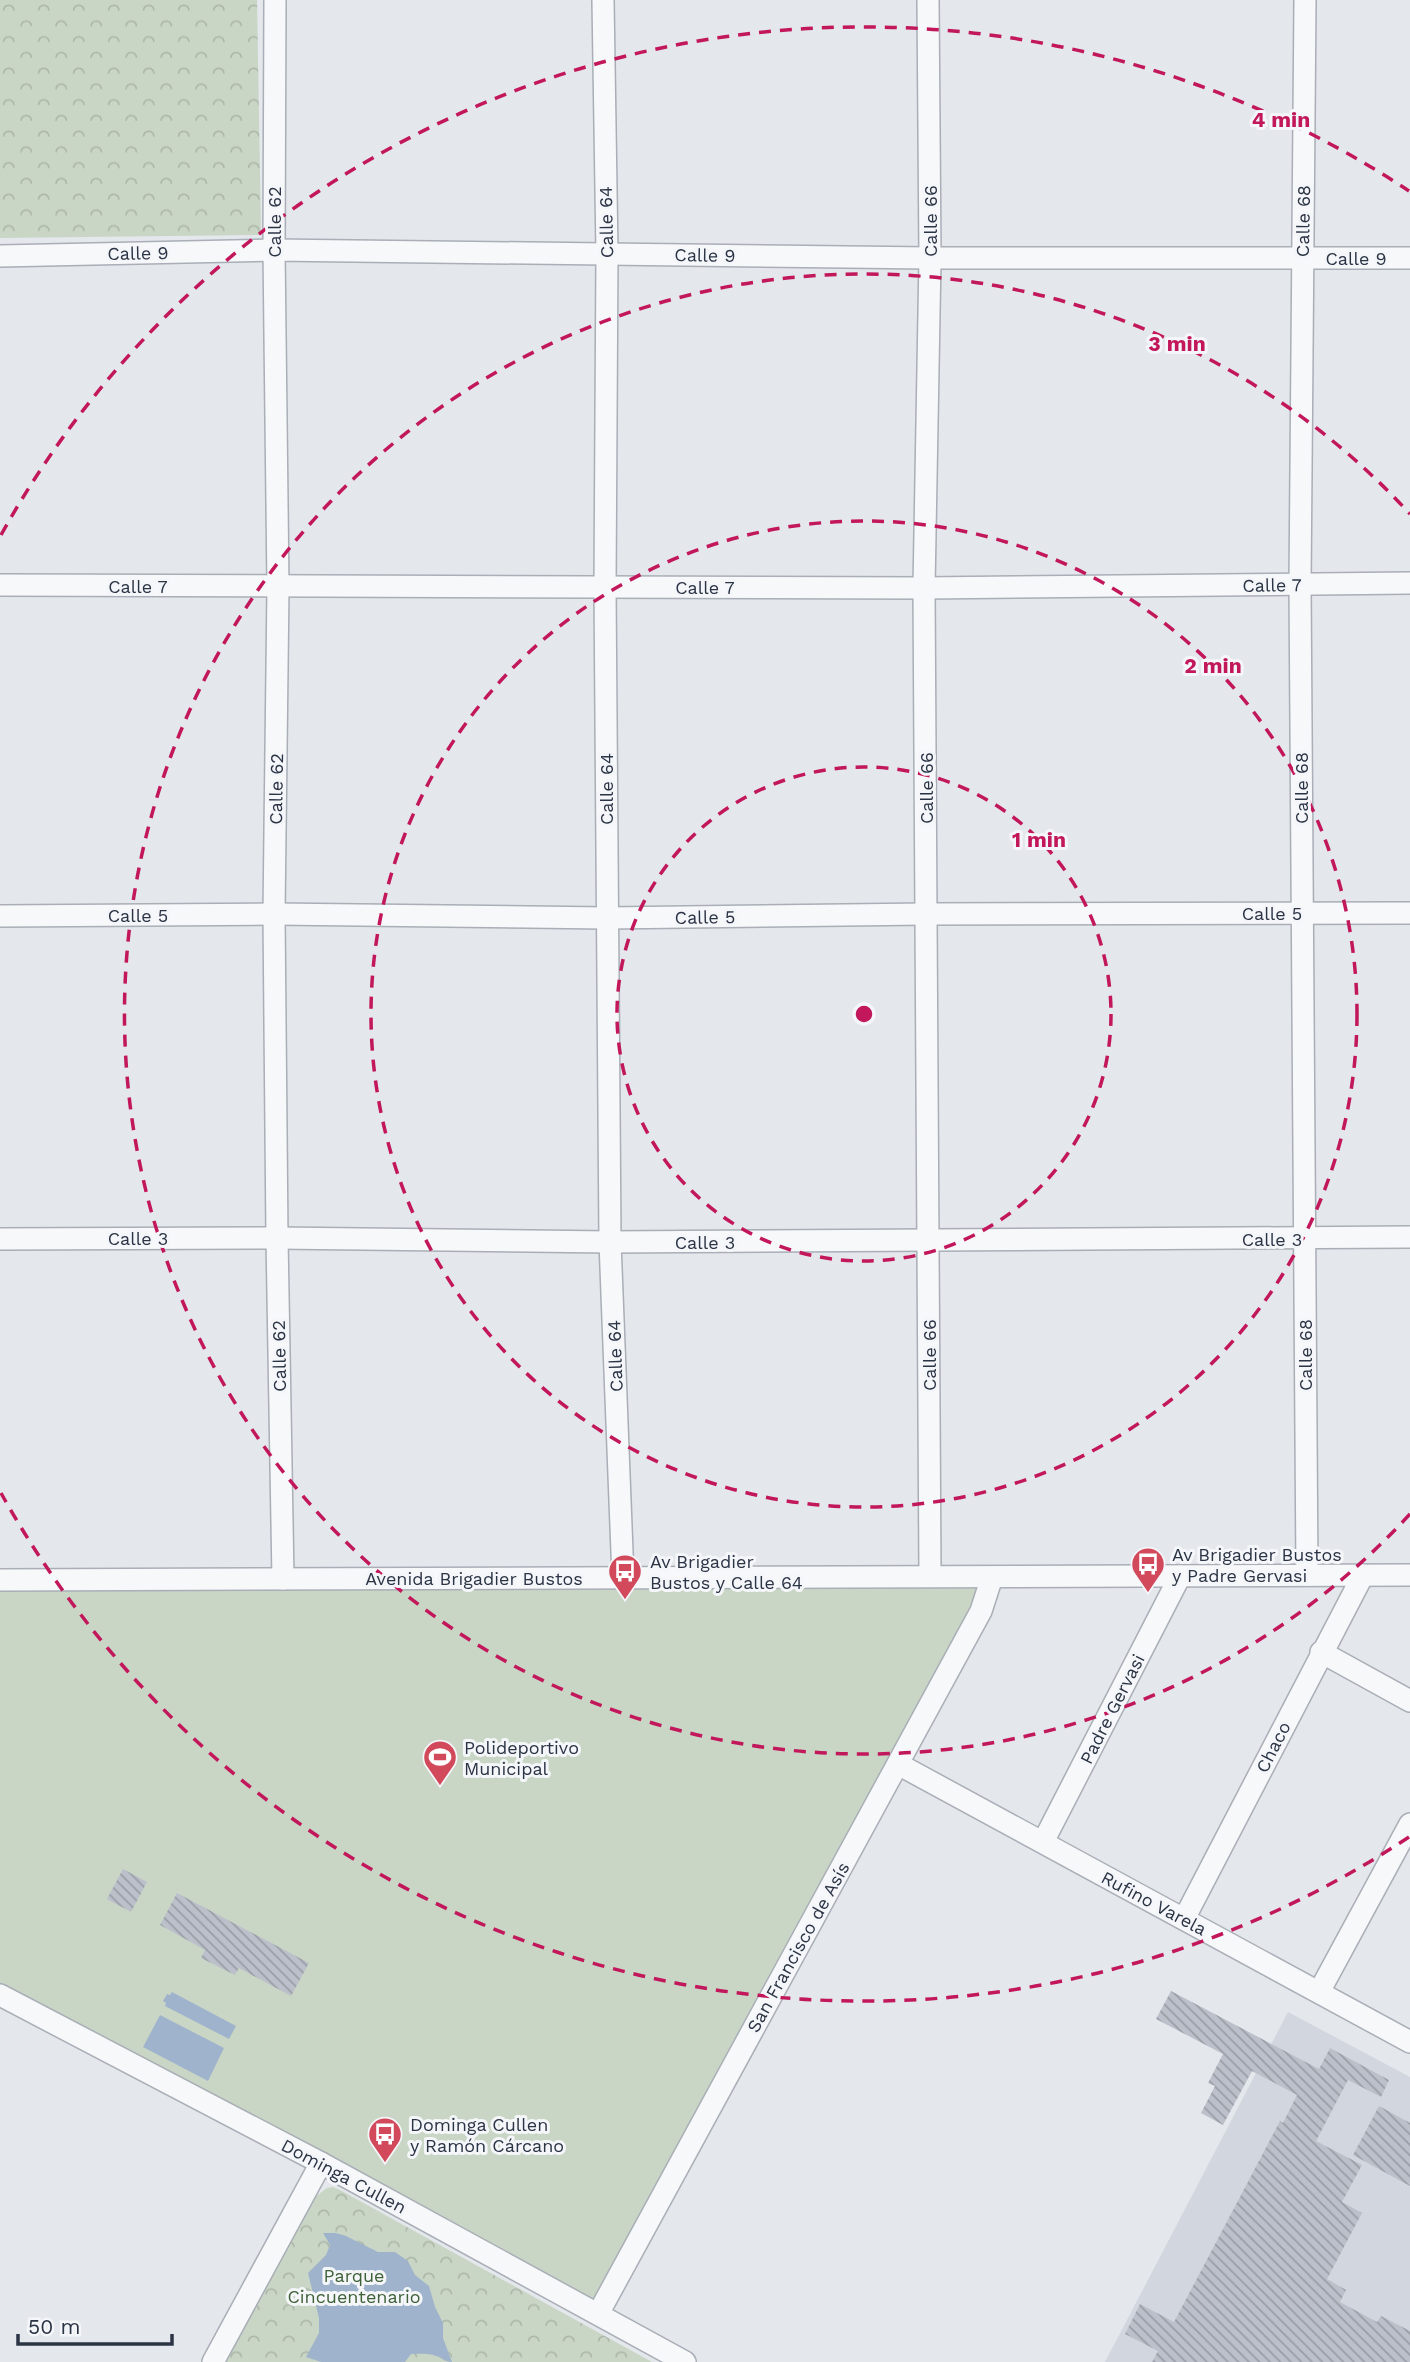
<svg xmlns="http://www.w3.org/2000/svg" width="1410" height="2362" font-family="'Work Sans',sans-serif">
<defs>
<pattern id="park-crowns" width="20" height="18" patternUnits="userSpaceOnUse" patternTransform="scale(1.75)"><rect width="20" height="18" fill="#c9d6c5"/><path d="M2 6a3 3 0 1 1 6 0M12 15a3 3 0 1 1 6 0" fill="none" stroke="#adb8ab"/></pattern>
<pattern id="building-back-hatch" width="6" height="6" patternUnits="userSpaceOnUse" patternTransform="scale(1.75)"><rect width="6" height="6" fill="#bbc0ca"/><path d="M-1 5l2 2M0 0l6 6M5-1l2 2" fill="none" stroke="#989da6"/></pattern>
</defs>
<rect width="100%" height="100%" fill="#e4e7ec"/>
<polygon fill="#d2d6de" points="1288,2012 1410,2077 1410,2362 1105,2362"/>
<g fill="url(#park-crowns)">
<polygon points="0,0 257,0 261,235 0,238"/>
<polygon points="333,2187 340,2190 652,2362 225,2362 315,2197 327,2188"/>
</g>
<polygon fill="#c9d6c5" points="992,1577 598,2314 0,1995 0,1580"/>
<g fill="#9fb4cc">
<polygon points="172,1992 236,2026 229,2039 165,2006 166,2003 163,2001 167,1994 170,1995"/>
<polygon points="160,2015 224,2048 208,2081 143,2047"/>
<path d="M323,2233H336L346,2236L378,2252H395L408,2261L415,2275L429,2286L435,2307L443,2323V2338L452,2362C444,2362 443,2358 436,2356C428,2353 418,2354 411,2354L405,2362H321L306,2357L319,2333V2318L308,2273L326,2255L330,2245Z"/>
</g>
<g fill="url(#building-back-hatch)">
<polygon points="123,1869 147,1882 131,1912 107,1899"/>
<polygon points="177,1893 309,1963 291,1996 239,1968 235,1975 201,1958 205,1950 160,1925"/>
<polygon points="1171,1991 1319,2069 1330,2048 1389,2080 1381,2097 1348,2080 1316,2141 1362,2165 1342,2202 1362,2213 1327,2279 1346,2290 1340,2302 1377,2322 1381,2316 1410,2331 1410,2362 1152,2362 1158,2351 1125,2334 1140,2304 1174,2322 1280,2121 1283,2123 1297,2095 1252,2071 1223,2125 1201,2113 1215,2086 1208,2083 1223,2054 1156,2019"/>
<polygon points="1379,2106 1410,2123 1410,2186 1353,2155"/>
</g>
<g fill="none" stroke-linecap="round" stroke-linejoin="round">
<g stroke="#a9aeb7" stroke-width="24">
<g id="minor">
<polyline points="275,0 274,250 278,587 274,914 277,1238 283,1579"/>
<polyline points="603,0 607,253 605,587 610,1242 623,1578"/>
<polyline points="928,0 930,258 924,588 930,1576"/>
<polyline points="1305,0 1300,585 1307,1575"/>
<polyline points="0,256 274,250 930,258 1410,258"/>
<polyline points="0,585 924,588 1410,583"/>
<polyline points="0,916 274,914 607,918 927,914 1410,913"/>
<polyline points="0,1239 277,1238 610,1242 1410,1237"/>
<polyline points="0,1580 1410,1575"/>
<polyline points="1321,1652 1410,1701"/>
<polyline points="898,1764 1410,2042"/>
<polyline points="1043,1842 1180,1576"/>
<polyline points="1184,1919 1363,1575"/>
<polyline points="1319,1992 1410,1824"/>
<polyline points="0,1995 321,2163 685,2362"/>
<polyline points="598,2314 981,1611 992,1577"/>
<polyline points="213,2362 321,2163"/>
</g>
</g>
<use href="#minor" stroke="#f7f8fa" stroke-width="21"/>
</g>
<g fill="none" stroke="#c2185b" stroke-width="3.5" stroke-dasharray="12 9">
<circle cx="864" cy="1014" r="247"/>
<circle cx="864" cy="1014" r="493"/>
<path d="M1410 1514A740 740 0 1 1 1410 514"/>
<path d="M1409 1837A987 987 0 0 1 1 1493M1 535A987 987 0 0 1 1409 191"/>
</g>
<defs>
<g id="bus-pin" transform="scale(1.75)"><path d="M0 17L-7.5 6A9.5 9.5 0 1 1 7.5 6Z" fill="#d1495b" stroke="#f4f6f9"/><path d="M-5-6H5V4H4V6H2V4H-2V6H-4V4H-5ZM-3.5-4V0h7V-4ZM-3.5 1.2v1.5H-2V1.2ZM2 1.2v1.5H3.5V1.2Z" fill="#fff"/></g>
<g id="stadium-pin" transform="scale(1.75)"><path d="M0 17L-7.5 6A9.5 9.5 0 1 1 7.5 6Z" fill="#d1495b" stroke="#f4f6f9"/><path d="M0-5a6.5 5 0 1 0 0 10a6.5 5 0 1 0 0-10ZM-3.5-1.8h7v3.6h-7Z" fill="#fff"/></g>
</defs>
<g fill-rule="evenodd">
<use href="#bus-pin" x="1148" y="1564"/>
<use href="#bus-pin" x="625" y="1571"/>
<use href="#stadium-pin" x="440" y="1757"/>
<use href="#bus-pin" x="385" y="2134"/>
</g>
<g text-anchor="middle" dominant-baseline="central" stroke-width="6" stroke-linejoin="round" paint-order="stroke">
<g font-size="18" fill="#2b3445" stroke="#f4f6f9">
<text transform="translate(930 221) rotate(-90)">Calle 66</text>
<text transform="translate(1303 221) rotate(-89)">Calle 68</text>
<text transform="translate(274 222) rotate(-90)">Calle 62</text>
<text transform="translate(606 222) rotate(-91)">Calle 64</text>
<text transform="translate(138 253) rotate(-1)">Calle 9</text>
<text transform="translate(705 255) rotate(1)">Calle 9</text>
<text x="1356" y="258">Calle 9</text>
<text transform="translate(1272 585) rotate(-1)">Calle 7</text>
<text x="138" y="586">Calle 7</text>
<text x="705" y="587">Calle 7</text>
<text transform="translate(926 788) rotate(-90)">Calle 66</text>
<text transform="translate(1301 788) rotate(-90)">Calle 68</text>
<text transform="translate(276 789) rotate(-89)">Calle 62</text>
<text transform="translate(606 789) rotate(-90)">Calle 64</text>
<text x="1272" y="913">Calle 5</text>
<text x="138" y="915">Calle 5</text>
<text transform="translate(705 917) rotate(-1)">Calle 5</text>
<text x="138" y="1238">Calle 3</text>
<text x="1272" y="1239">Calle 3</text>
<text x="705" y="1242">Calle 3</text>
<text transform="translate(929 1355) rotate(-90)">Calle 66</text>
<text transform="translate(1305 1355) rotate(-90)">Calle 68</text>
<text transform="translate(279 1356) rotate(-91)">Calle 62</text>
<text transform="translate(615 1356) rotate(-92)">Calle 64</text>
<text x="474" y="1578">Avenida Brigadier Bustos</text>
<text transform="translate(1112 1709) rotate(-63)">Padre Gervasi</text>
<text transform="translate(1273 1747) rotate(-63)">Chaco</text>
<text transform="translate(1154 1903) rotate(28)">Rufino Varela</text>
<text transform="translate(798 1947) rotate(-61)">San Francisco de Asís</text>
<text transform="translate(344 2176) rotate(28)">Dominga Cullen</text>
</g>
<g font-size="18" fill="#2b3445" stroke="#f4f6f9" text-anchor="start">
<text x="1172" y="1554">Av Brigadier Bustos<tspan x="1172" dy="21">y Padre Gervasi</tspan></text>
<text x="650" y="1561">Av Brigadier<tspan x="650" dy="21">Bustos y Calle 64</tspan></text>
<text x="464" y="1747">Polideportivo<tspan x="464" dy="21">Municipal</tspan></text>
<text x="410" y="2124">Dominga Cullen<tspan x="410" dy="21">y Ramón Cárcano</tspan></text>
</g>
<g font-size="18" fill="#3f6138" stroke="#f4f6f9">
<text x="354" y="2275">Parque<tspan x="354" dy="21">Cincuentenario</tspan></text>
</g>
</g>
<circle cx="864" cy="1014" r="10" fill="#c2185b" stroke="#f4f6f9" stroke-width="3.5"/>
<g font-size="21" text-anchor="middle" font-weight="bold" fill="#c2185b" stroke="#f4f6f9" stroke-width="6" stroke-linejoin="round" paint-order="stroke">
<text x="1281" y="127">4 min</text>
<text x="1177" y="351">3 min</text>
<text x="1213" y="673">2 min</text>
<text x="1039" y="847">1 min</text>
</g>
<path d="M18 2334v10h154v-10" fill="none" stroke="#2b3445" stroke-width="3.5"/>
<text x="28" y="2334" font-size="21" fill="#2b3445" stroke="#f4f6f9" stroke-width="5" paint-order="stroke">50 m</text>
</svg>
